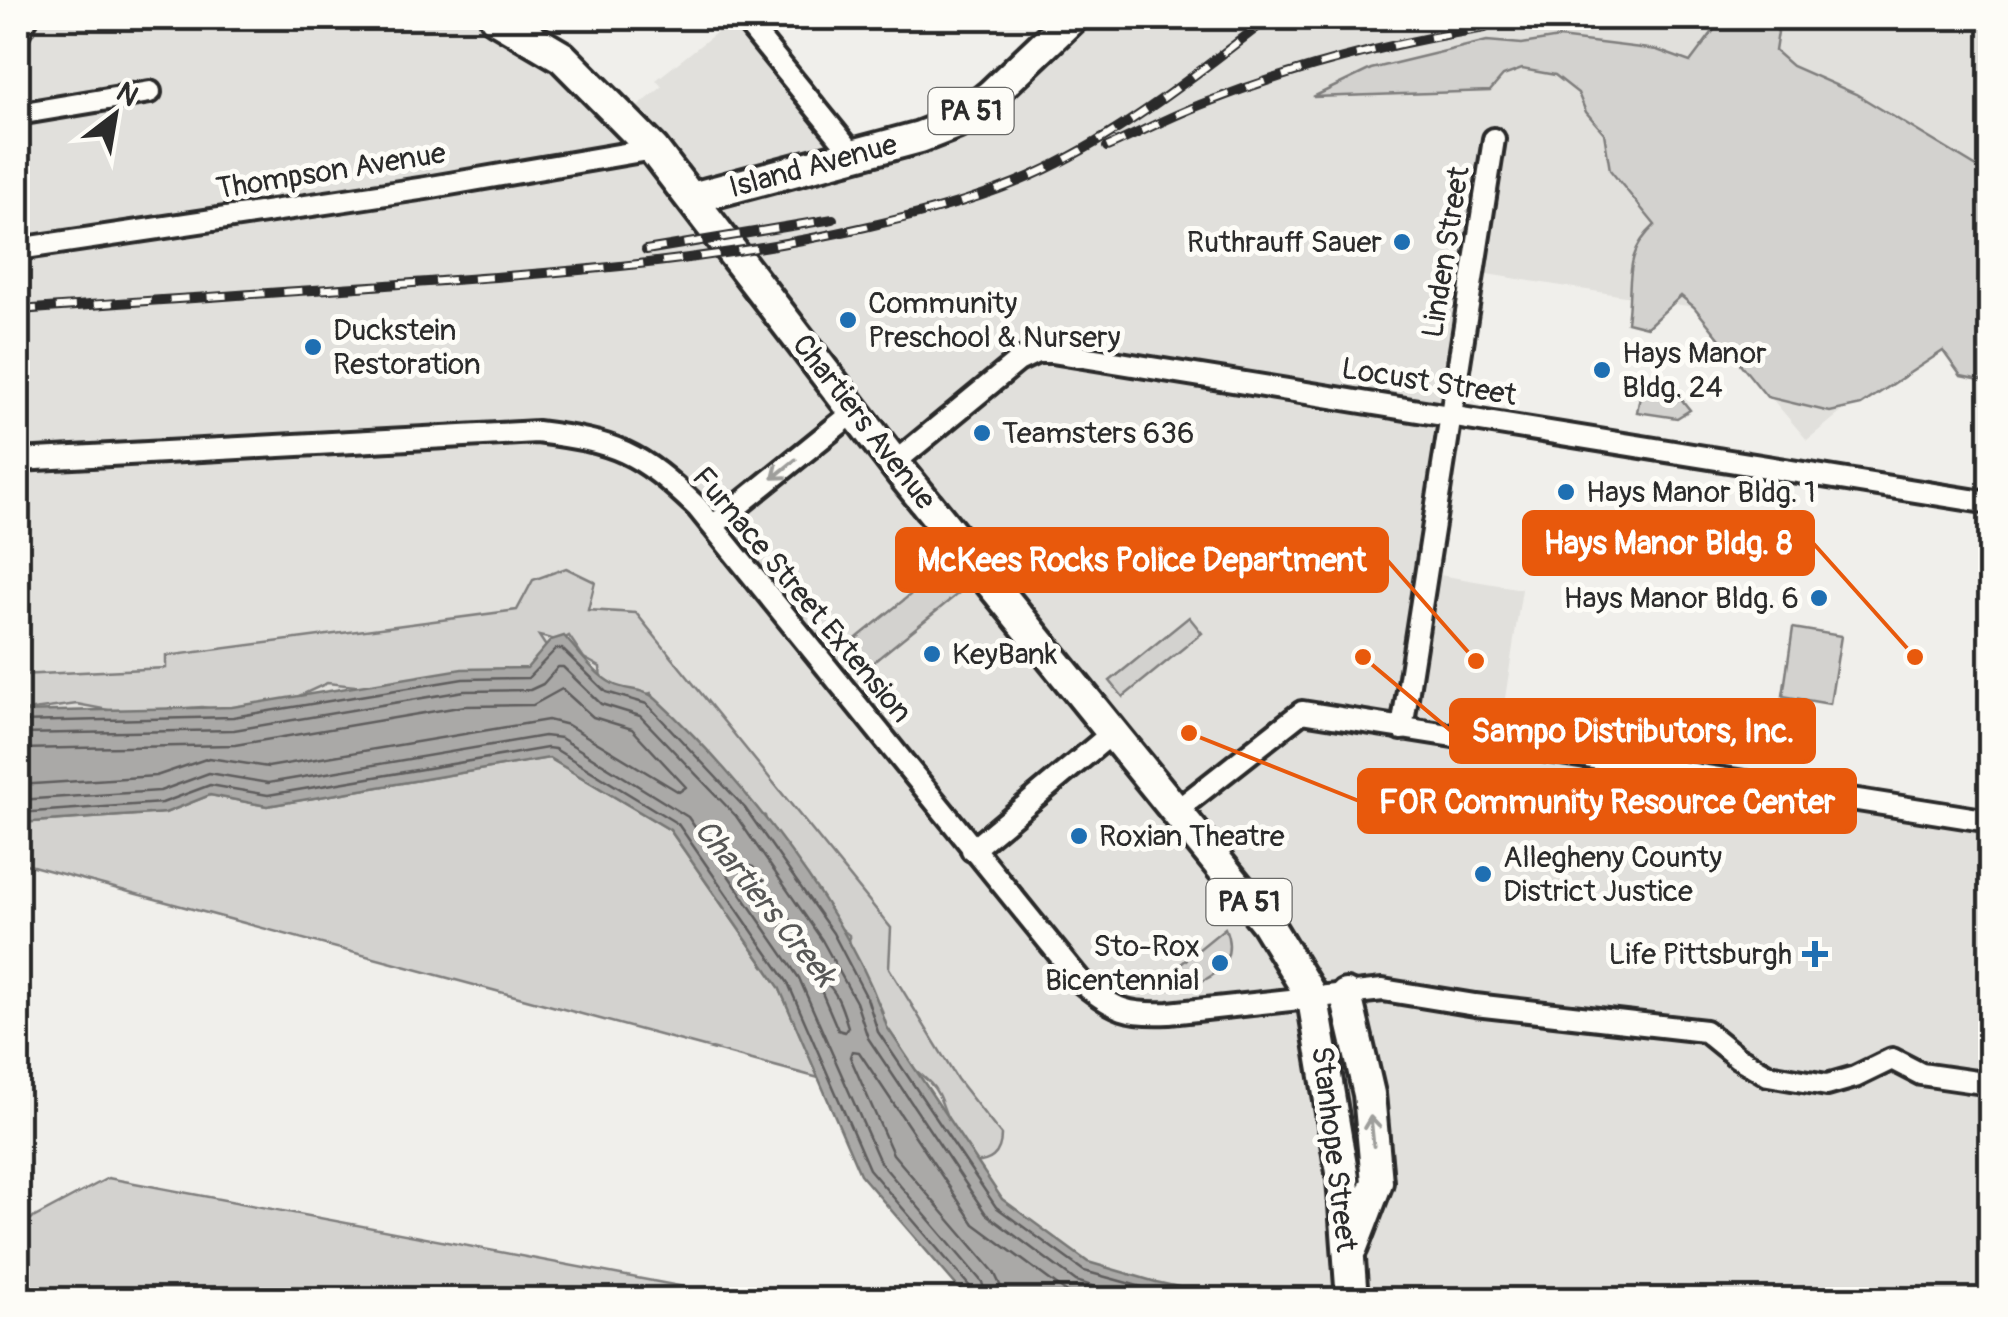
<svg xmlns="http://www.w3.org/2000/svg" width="2008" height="1317" font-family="Pangolin,sans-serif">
<rect width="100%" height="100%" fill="#f0efeb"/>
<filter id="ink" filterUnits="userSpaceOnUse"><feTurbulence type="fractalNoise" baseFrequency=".01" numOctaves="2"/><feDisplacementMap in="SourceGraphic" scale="20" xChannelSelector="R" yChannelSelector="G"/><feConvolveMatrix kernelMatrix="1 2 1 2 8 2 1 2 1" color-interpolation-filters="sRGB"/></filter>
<g filter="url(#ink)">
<polygon fill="#e1e0dc" points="27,18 496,18 624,118 662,87 656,80 735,18 854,155 920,137 1072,18 1990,18 1990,292 1807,440 1694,307 1474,272 1428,573 1522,589 1498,743 1990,821 1990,1299 1261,1299 1228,1298 1156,1282 1088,1262 1003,1199 887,1027 877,994 528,668 18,743 18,34"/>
<g fill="#d3d2cf" stroke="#7f7e7d" stroke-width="2.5">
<path d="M1728,18H1765L1778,32L1775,51L1792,66L1856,94L1990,175V382L1961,376L1943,351L1861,405L1830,412L1767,397L1694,307L1681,296L1647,327L1627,322C1633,282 1622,255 1655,225L1610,170L1604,133L1586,112L1578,93L1555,75L1522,69L1503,76L1490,91L1313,97L1371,69L1487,41L1522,44L1559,38L1657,50L1690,62L1720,22Z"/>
<polygon points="1643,380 1669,384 1690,410 1677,418 1637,412"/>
<path d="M566,568L595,582L588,610L636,613L891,928L889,968L957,1079L1001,1135C1001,1155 990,1164 970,1162C963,1147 954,1133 948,1119C942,1106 940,1093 930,1083C919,1071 898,1060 897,1041L882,1026C885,1008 880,1003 865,994L850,951L849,935L833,922L771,844L765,816C744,807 726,786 718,765L705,762L688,742L691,736L677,730L651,693L635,697L601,681L600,667L584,658L569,636L560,641L539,636L553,657L552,667L384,689L327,683L256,716L202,707L124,713L77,704L18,712V675L166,668V656L517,610L533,580Z"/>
<polygon points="942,569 960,592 865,669 847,646"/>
<polygon points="1189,617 1202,633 1123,697 1110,681"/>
<polygon points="1793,628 1841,636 1830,704 1783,696"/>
<polygon points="549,758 670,830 779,987 819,1078 18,862 18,823 165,813 210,795 267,806"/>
<path d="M1225,928C1246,979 1178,995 1142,988L1150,982L1154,986Z"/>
<polygon points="108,1178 748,1299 18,1299 18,1226"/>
</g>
<path fill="#aaa9a7" stroke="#777775" stroke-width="2.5" d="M564,636C578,651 595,675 613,684C626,691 644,688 656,699C741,777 852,917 887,1027L1002,1199L1088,1262L1156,1282L1228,1298L1261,1299H968L860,1174L779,987L670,830L549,758L267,806L210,795L165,813L18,823V712L232,707L462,669L527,668L551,640Z"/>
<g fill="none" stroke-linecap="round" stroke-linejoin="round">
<g stroke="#5e5d5d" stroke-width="2.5">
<polyline points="18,722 233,717 463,679 528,678 556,649 562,649 606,692 647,704 745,808 833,933 867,998 878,1032 996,1207 1084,1271 1189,1300"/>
<polyline points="18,734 234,730 464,691 530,690 543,684 558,667 563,667 601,704 640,716 736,816 822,940 856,1002 868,1038 986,1214 1076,1281 1136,1300"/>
<polyline points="18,749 235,745 465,706 533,705 562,689 593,717 632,729 686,787 679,792 568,725 548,720 268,767 209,758 156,776 18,785"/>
<polyline points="18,800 160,791 209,773 268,783 544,736 561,738 688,817 799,978 880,1162 982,1282 987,1300"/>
<polyline points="18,813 162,803 210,785 268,795 547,748 555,749 678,824 788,983 869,1169 972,1289 975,1300"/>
<polygon points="746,865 753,867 810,947 813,956 811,960 804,959 745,873"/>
<path d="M823,981C837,989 843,1011 848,1027L845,1032L838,1030L820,988Z"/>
<polyline points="1002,1300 1001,1287 994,1272 893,1154 850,1057 852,1051 859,1052 974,1224 1066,1292 1083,1300"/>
</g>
<g stroke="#2b2b2b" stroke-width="28">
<g id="street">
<polyline points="743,18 854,155"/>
<polyline points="18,34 27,18"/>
<polyline points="18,114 150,92"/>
<polyline points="18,249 426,188 653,149"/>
<path d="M18,460L537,432C616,442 639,451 697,507L1083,984C1115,1010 1128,1015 1169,1013L1383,990L1475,1005L1705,1031L1737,1057L1768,1075L1827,1085L1855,1077L1892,1059L1921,1074L1990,1084"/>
<polyline points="894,463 1018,361 1037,352 1052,352 1990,503"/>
<polyline points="713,526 854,412"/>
<polyline points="1402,729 1494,139"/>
<polyline points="1176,811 1302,712 1990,821"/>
<polyline points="972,850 1112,733"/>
</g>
</g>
<g stroke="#2b2b2b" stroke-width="38">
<g id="primary">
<polyline points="496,18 562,57 653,149 901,472 1266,922 1313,999 1343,1178 1352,1300"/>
<polyline points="692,198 920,137 956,123 991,95 1072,18"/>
<polyline points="1346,995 1369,1094 1377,1182 1352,1247"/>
</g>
</g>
<use href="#street" stroke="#fdfcf7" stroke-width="20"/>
<use href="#primary" stroke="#fdfcf7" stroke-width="30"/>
<g stroke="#2b2b2b" stroke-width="10">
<g id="rail">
<path d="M1107,147C1139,133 1171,116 1205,103C1295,68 1390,43 1485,28"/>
<polyline points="646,250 833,219"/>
<path d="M18,310C181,298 344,289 507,276C628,267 746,254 865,227C931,212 998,194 1058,163C1133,125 1202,70 1269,18"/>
</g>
</g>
<use href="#rail" stroke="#fdfcf7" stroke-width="6" stroke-dasharray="19" stroke-linecap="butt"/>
</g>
<defs><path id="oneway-shaft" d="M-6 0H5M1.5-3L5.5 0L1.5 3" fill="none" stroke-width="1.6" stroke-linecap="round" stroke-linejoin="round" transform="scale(2.5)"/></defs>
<g stroke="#9e9e9b">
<use href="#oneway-shaft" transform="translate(784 469) rotate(141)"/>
<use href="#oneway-shaft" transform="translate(1372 1131) rotate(-96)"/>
</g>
</g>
<g fill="#1f6fb2" stroke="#fdfcf7" stroke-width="4">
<circle cx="1402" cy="242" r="10"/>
<circle cx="848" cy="320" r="10"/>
<circle cx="313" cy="347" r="10"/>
<circle cx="1602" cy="370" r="10"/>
<circle cx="982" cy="433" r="10"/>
<circle cx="1566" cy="492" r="10"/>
<circle cx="1819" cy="598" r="10"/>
<circle cx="932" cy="654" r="10"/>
<circle cx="1079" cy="836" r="10"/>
<circle cx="1483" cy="874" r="10"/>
<path d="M1810 939h10v10h10v10h-10v10h-10v-10h-10v-10h10z"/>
<circle cx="1220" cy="963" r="10"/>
</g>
<g text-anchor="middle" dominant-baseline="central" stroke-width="10" stroke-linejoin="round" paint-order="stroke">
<g fill="#fdfcf7" stroke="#6a6a68" stroke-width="2.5">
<rect x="928.5" y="88" width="85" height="46" rx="8"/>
<rect x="1206.5" y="879" width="85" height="46" rx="8"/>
</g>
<g font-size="28" font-weight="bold" fill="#2b2b2b">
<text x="971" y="111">PA 51</text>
<text x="1249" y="902">PA 51</text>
</g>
<g font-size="30" fill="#2b2b2b" stroke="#fdfcf7">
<text transform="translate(813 166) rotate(-15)">Island Avenue</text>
<text transform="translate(331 171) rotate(-9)">Thompson Avenue</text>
<text transform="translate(1446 252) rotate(-81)">Linden Street</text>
<text transform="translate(1429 382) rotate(9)">Locust Street</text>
<text transform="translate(864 422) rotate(52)">Chartiers Avenue</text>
<text transform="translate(802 595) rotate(50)">Furnace Street Extension</text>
<text transform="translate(1334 1149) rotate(83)">Stanhope Street</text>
</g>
<g font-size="30" fill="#2b2b2b" stroke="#fdfcf7" text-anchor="start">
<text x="1382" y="242" text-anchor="end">Ruthrauff Sauer</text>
<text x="868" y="303">Community<tspan x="868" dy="34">Preschool &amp; Nursery</tspan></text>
<text x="333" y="330">Duckstein<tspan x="333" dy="34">Restoration</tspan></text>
<text x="1622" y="353">Hays Manor<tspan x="1622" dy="34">Bldg. 24</tspan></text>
<text x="1002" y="433">Teamsters 636</text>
<text x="1586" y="492">Hays Manor Bldg. 1</text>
<text x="1799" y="598" text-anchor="end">Hays Manor Bldg. 6</text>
<text x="952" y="654">KeyBank</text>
<text x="1099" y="836">Roxian Theatre</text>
<text x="1503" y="857">Allegheny County<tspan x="1503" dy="34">District Justice</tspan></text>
<text x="1200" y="946" text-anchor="end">Sto-Rox<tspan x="1200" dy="34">Bicentennial</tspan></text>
<text x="1792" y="954" text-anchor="end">Life Pittsburgh</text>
</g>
<g font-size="32" font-style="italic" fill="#575756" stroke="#fdfcf7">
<text transform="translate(765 903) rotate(51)">Chartiers Creek</text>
</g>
</g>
<path fill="none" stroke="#e8590c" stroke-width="4" d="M1915 657L1813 543M1476 661L1387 560M1363 657L1451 731M1189 733L1359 801"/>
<g fill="#e8590c" stroke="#fdfcf7" stroke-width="4">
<circle cx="1915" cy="657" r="10"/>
<circle cx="1476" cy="661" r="10"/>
<circle cx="1363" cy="657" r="10"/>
<circle cx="1189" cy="733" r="10"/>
</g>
<g fill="#e8590c" stroke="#e8590c" stroke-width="4">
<rect x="1524" y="512" width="289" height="62" rx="10"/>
<rect x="897" y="529" width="490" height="62" rx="10"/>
<rect x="1451" y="700" width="363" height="62" rx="10"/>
<rect x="1359" y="770" width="496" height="62" rx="10"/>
</g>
<g font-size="32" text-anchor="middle" font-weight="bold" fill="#fff">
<text x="1668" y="554">Hays Manor Bldg. 8</text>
<text x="1142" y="571">McKees Rocks Police Department</text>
<text x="1633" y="742">Sampo Distributors, Inc.</text>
<text x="1607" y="813">FOR Community Resource Center</text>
</g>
<rect width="2008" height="1317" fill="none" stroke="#fdfcf7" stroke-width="60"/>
<rect x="30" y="30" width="1948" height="1257" fill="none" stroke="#2b2b2b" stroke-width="4" filter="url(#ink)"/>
<g transform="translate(115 115) rotate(31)" stroke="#fdfcf7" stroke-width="8" paint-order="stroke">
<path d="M0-8L18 38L0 25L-18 38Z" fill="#2b2b2b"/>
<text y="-15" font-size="28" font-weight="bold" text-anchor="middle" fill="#2b2b2b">N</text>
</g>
</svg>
